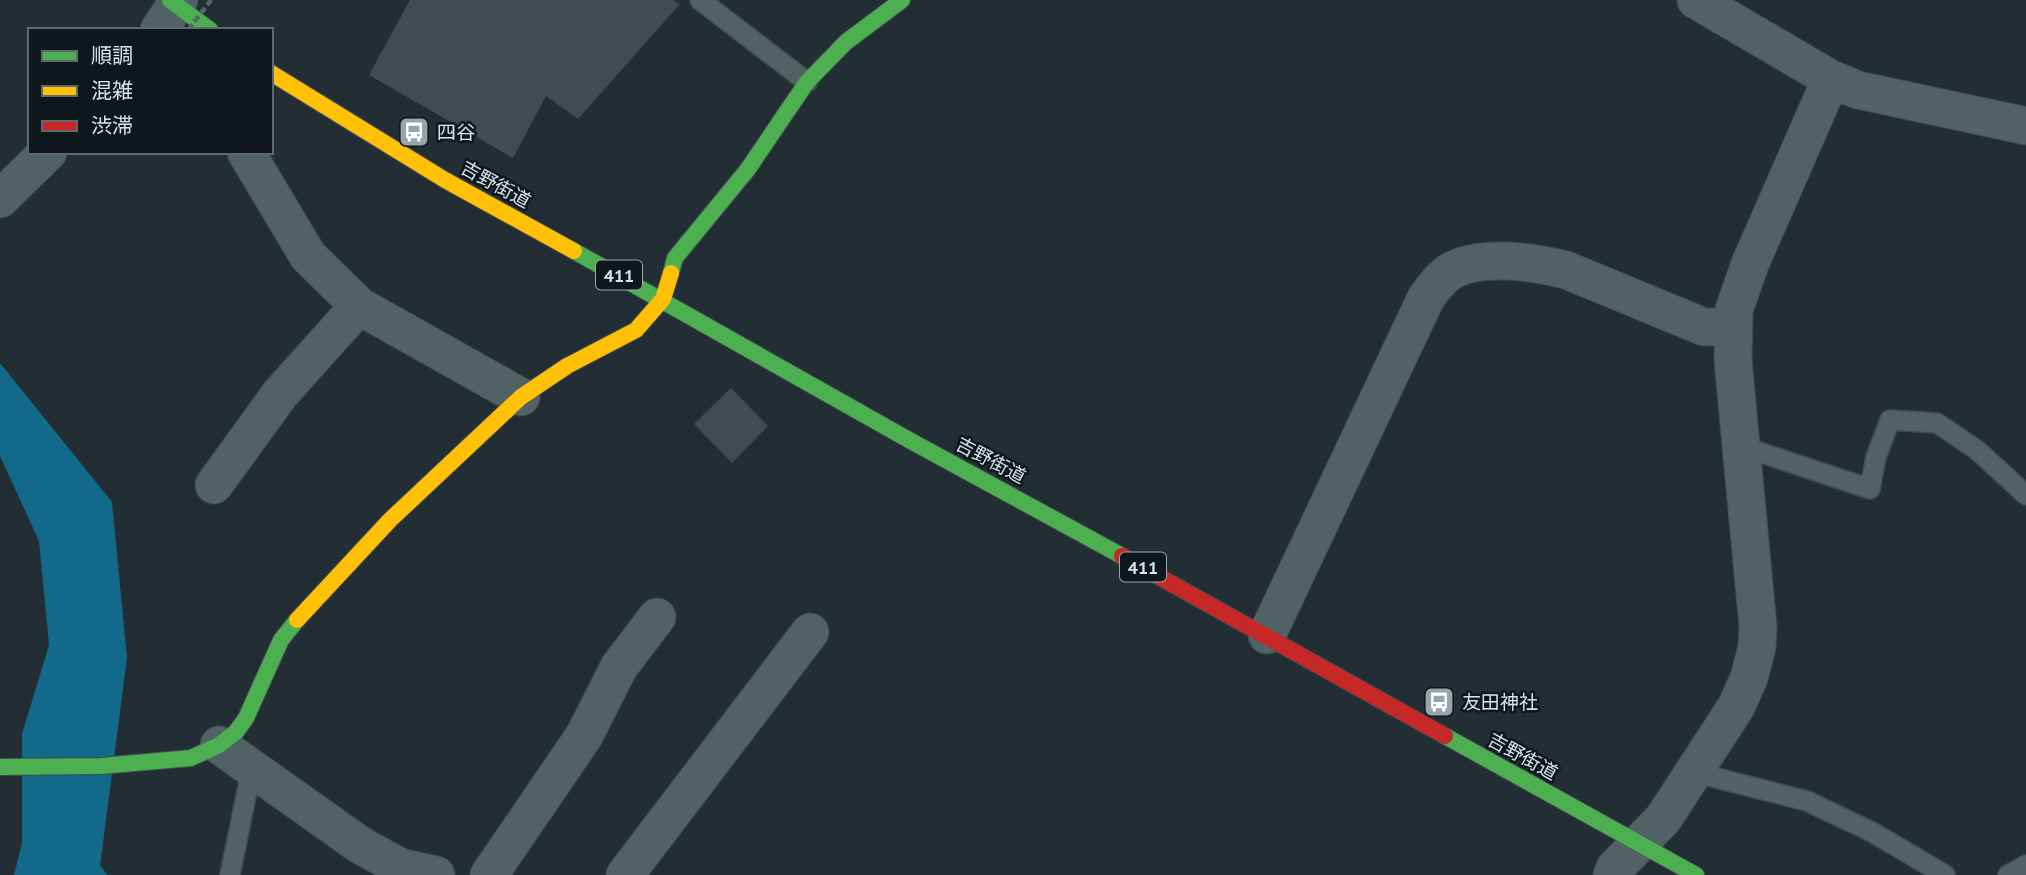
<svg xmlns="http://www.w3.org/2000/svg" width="2026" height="875" font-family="'PT Sans','Noto Sans JP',sans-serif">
<rect width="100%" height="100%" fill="#232e34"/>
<polygon fill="#12698a" points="0,363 112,502 127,658 100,866 108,875 14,875 22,843 22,734 49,645 39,541 0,456"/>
<g fill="#434a50">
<polygon points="410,0 673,0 680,4 578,119 546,96 513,158 369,75"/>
<polygon points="731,388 768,426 732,463 694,424"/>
</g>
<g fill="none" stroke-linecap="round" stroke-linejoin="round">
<g stroke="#414a50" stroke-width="22">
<g id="lane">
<polyline points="700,0 807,82"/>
<polyline points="1741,446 1870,489 1876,457 1890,420 1937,423 1977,450 2026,495"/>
<polyline points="1693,772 1807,801 1872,832 1945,875"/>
<polyline points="230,875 252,767"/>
<polyline points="2008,875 2026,865"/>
</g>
</g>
<g stroke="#414a50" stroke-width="39">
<g id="street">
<polyline points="1696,0 1831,79 1858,90 2026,126"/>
<polyline points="159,30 179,0"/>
<polyline points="246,152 308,256 359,306 521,397"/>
<polyline points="0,199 48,152"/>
<polyline points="214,485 280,394 359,306"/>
<path d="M1267,635L1426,298C1433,288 1439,280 1448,273C1477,253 1534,262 1566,270L1704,327H1733"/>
<polyline points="219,745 360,845 400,867 436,875"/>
<polyline points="489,875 584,736 619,667 657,617"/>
<polyline points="625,875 810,632"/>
<polyline points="1612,875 1615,868 1663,819 1736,707 1749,678 1757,647 1758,627 1733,360 1734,310 1750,264 1831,79"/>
</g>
</g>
<g stroke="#414a50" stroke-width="18">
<g id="fast">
<polyline points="170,0 210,30"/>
<polyline points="574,251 909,440 1122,556"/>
<polyline points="671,273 675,258 748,169 807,82 846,42 902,0"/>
<polyline points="1445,736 1696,875"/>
<polyline points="0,767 101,766 191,758 219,745 236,732 246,718 281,640 297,620"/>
</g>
</g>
<g stroke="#414a50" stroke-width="18">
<g id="slow">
<polyline points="271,73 445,180 574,251"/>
<polyline points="297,620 390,520 521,397 567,366 636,330 663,299 671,273"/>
</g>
</g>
<g stroke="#414a50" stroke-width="18">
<polyline id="jam" points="1122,556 1445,736"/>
</g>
<use href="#lane" stroke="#516264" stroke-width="19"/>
<use href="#street" stroke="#516264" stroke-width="37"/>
<use href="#fast" stroke="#4caf50" stroke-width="16"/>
<use href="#slow" stroke="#ffc107" stroke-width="16"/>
<use href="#jam" stroke="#c62828" stroke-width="16"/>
<polyline stroke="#596668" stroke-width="4.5" stroke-dasharray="7 3.5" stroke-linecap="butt" points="188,30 211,0"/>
</g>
<defs>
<g id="bus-square" transform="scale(1.575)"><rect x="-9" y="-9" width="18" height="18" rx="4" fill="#97a4ab" stroke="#0e171c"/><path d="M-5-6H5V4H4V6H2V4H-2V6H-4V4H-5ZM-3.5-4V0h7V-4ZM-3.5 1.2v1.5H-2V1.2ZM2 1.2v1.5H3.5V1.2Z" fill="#fff"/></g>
</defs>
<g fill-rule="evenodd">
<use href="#bus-square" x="414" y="132"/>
<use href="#bus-square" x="1439" y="702"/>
</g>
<g text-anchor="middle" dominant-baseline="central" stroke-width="5" stroke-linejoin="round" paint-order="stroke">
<g fill="#0e171c" stroke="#9aa6ad" stroke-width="2">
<rect x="596" y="260.5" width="46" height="29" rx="5"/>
<rect x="1120" y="552.5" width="46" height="29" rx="5"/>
</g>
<g font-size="18" font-weight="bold" fill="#d6e3eb">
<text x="619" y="275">411</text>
<text x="1143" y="567">411</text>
</g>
<g font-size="19" fill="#d6e3eb" stroke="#0e171c" text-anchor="start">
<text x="437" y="132">四谷</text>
<text x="1462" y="702">友田神社</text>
</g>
<g font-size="19" fill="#d6e3eb" stroke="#0e171c">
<text transform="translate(496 184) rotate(29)">吉野街道</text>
<text transform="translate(991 460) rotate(28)">吉野街道</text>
<text transform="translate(1523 756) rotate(29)">吉野街道</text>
</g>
</g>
<rect x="28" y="28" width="245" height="126" fill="#0e171c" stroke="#5e696f" stroke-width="2"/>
<rect x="42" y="51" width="35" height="10" fill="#4caf50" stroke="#5e696f" stroke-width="2"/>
<text x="91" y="63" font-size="21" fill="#d6e3eb">順調</text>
<rect x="42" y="86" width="35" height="10" fill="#ffc107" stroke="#5e696f" stroke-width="2"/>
<text x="91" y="98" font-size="21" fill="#d6e3eb">混雑</text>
<rect x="42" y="121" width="35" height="10" fill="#c62828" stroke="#5e696f" stroke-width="2"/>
<text x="91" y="133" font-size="21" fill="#d6e3eb">渋滞</text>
</svg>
